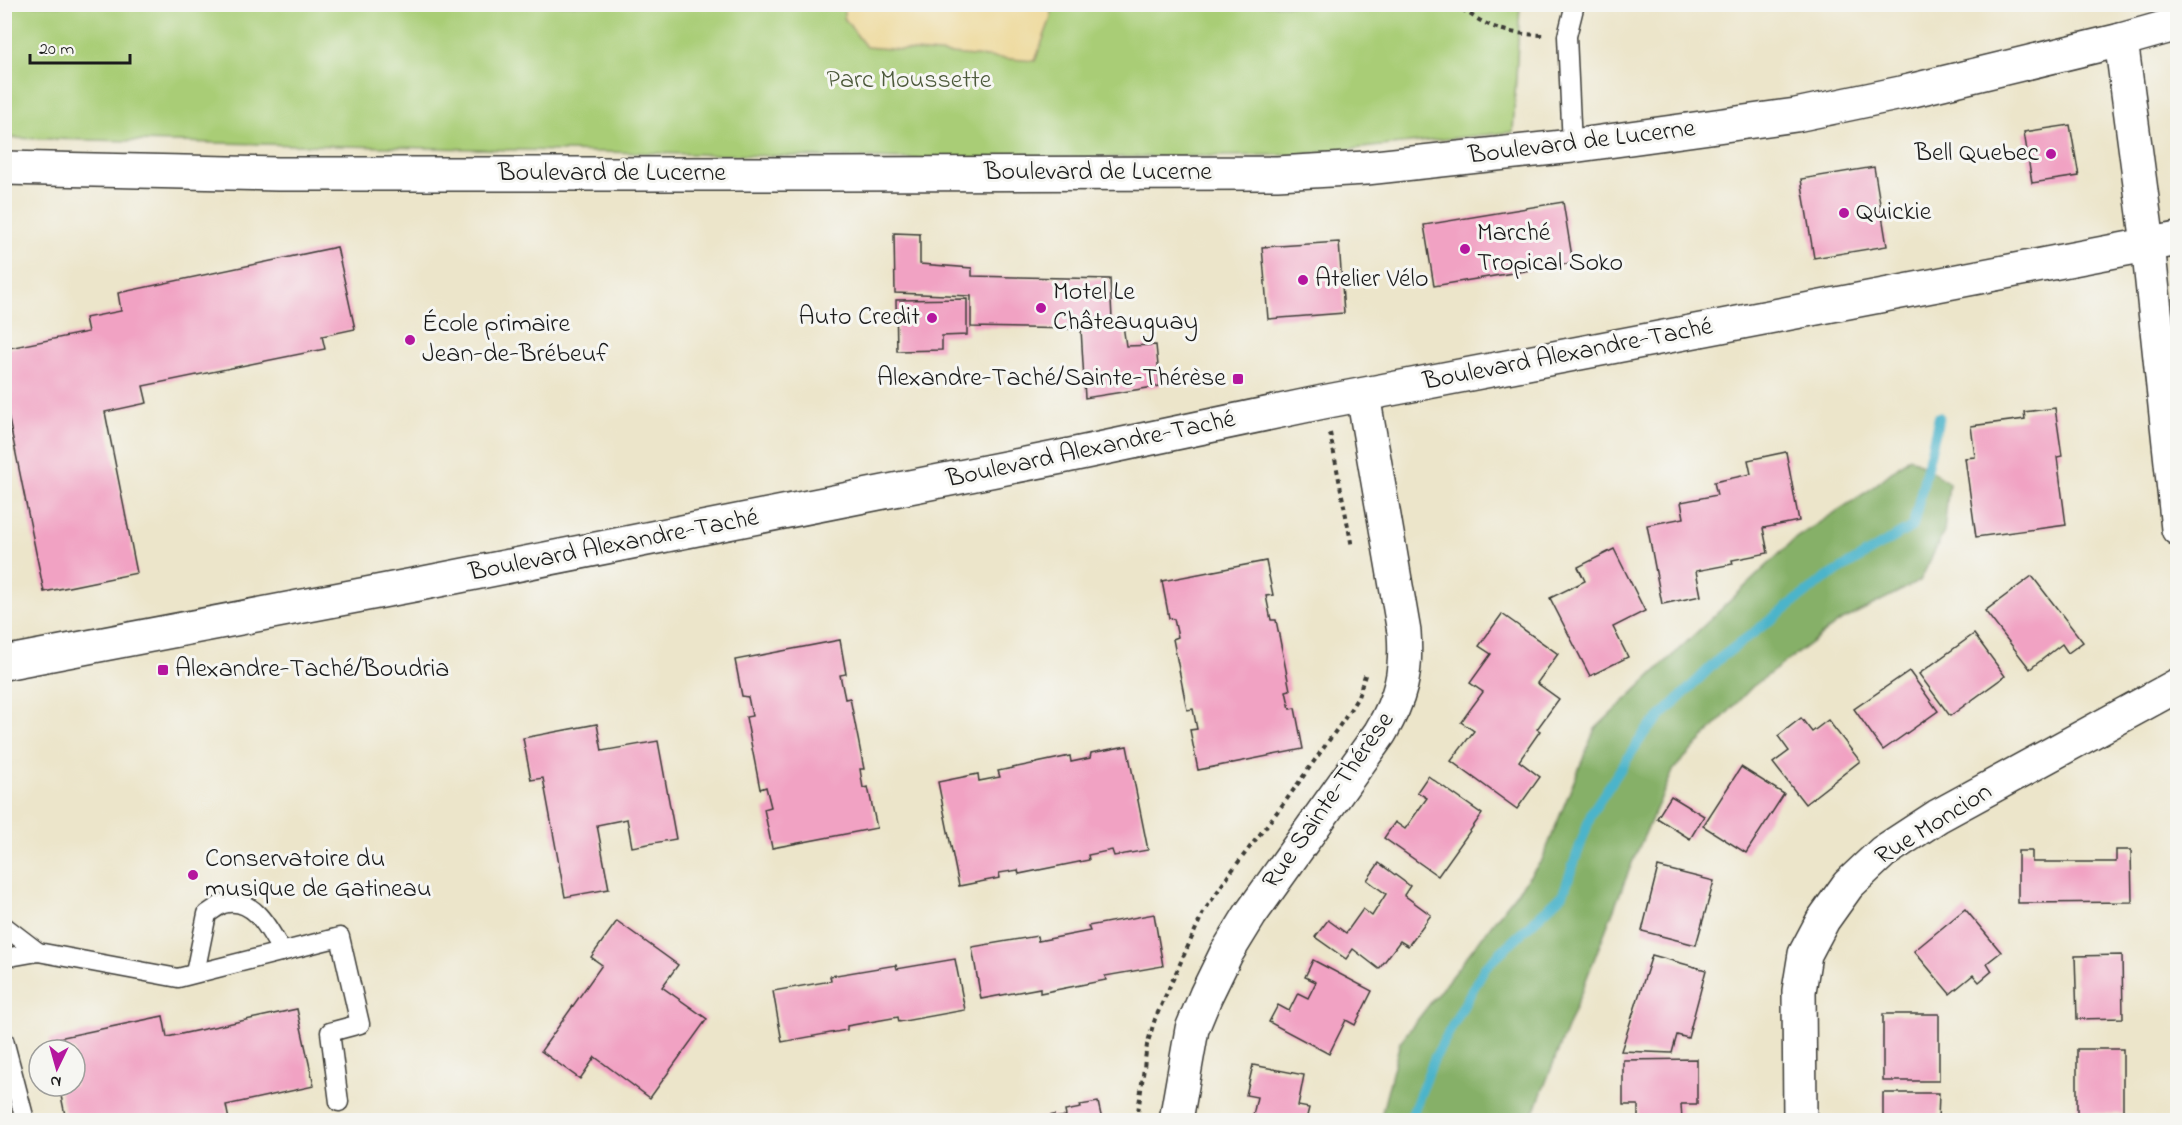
<svg xmlns="http://www.w3.org/2000/svg" width="2182" height="1125" font-family="'Indie Flower',sans-serif">
<rect width="100%" height="100%" fill="#f6f6f2"/>
<filter id="ink" filterUnits="userSpaceOnUse"><feTurbulence type="fractalNoise" baseFrequency=".0167" numOctaves="2"/><feDisplacementMap in="SourceGraphic" scale="12" xChannelSelector="R" yChannelSelector="G"/><feConvolveMatrix kernelMatrix="1 2 1 2 8 2 1 2 1" color-interpolation-filters="sRGB"/></filter>
<filter id="wash" filterUnits="userSpaceOnUse"><feTurbulence type="fractalNoise" baseFrequency=".008" numOctaves="4" result="noise"/><feDisplacementMap in="SourceGraphic" scale="24" xChannelSelector="R" yChannelSelector="G"/><feGaussianBlur stdDeviation="1.35" result="paint"/><feColorMatrix in="noise" values="0 0 0 0 0 0 0 0 0 0 0 0 0 0 0 0 0 1.4 0 .05"/><feComposite in="paint" operator="in"/></filter>
<g filter="url(#wash)">
<rect width="100%" height="100%" fill="#ece5ca"/>
<polygon fill="#a9cd76" stroke="#627449" stroke-width="1.5" points="5,5 1520,5 1513,132 1296,155 946,160 5,138"/>
<polygon fill="#86b067" stroke="#516642" stroke-width="1.5" points="1910,457 1949,483 1944,532 1920,581 1839,622 1752,687 1674,769 1632,863 1531,1120 1380,1120 1400,1042 1542,860 1595,729 1797,537 1868,491"/>
<polygon fill="#eeda9e" stroke="#857b5d" stroke-width="1.5" points="844,5 1051,4 1051,18 1035,61 866,47 844,18"/>
<g fill="none" stroke-linecap="round" stroke-linejoin="round">
<polyline stroke="#4bb4ca" stroke-width="10" points="1410,1120 1434,1059 1485,967 1563,894 1592,812 1645,732 1719,659 1823,580 1913,526 1939,417"/>
</g>
<g id="blocks">
<g fill="#f1a2c3">
<polygon points="2070,125 2079,176 2032,183 2024,132"/>
<polygon points="1874,167 1887,246 1814,258 1801,179"/>
<polygon points="1563,202 1573,263 1434,286 1424,225"/>
<polygon points="894,233 920,234 920,264 972,268 972,276 1110,279 1112,319 1123,325 1126,346 1156,345 1160,386 1085,398 1081,329 971,327 971,296 895,293"/>
<polygon points="1339,242 1344,313 1268,319 1262,247"/>
<polygon points="337,247 355,329 322,336 325,349 143,386 147,403 105,412 137,573 44,592 4,395 4,349 88,332 85,318 121,311 118,293"/>
<polygon points="967,299 967,335 942,336 942,350 897,351 896,300"/>
<polygon points="2055,408 2062,456 2057,457 2066,525 1976,537 1965,458 1975,457 1971,426 2025,419 2024,412"/>
<polygon points="1786,452 1799,521 1763,528 1768,553 1732,560 1733,564 1696,571 1701,596 1662,604 1647,525 1684,518 1681,502 1717,495 1714,482 1751,474 1748,460"/>
<polygon points="1614,549 1645,611 1613,627 1628,657 1590,676 1550,598 1585,581 1578,567"/>
<polygon points="1266,561 1273,595 1266,596 1271,620 1276,620 1290,690 1286,691 1290,709 1295,708 1303,749 1198,770 1190,730 1197,729 1193,709 1187,710 1173,639 1178,637 1174,619 1169,618 1162,581"/>
<polygon points="2032,576 2083,642 2068,653 2062,644 2030,669 1985,611"/>
<polygon points="1502,614 1558,654 1537,683 1559,699 1537,729 1540,731 1519,761 1540,777 1517,809 1451,761 1474,731 1461,722 1483,692 1470,683 1491,654 1479,646"/>
<polygon points="1974,634 2005,676 1950,716 1919,674"/>
<polygon points="840,640 846,674 840,675 845,699 850,698 864,769 860,769 863,788 868,787 877,828 772,848 764,809 771,807 766,787 760,789 746,717 752,716 748,697 742,696 735,660"/>
<polygon points="1909,671 1938,711 1883,750 1854,709"/>
<polygon points="1801,718 1812,732 1828,720 1860,761 1805,804 1773,763 1789,751 1778,736"/>
<polygon points="597,724 602,751 658,741 676,839 632,847 627,819 597,825 609,889 565,897 543,778 531,780 523,738"/>
<polygon points="1127,746 1148,850 1114,856 1112,850 1088,855 1089,860 1019,874 1018,870 999,873 1000,878 959,886 938,782 978,774 979,781 1000,777 998,771 1070,756 1071,762 1090,758 1091,753"/>
<polygon points="1741,767 1784,794 1746,853 1703,826"/>
<polygon points="1428,776 1482,814 1438,876 1384,838 1395,822 1405,829 1427,798 1417,792"/>
<polygon points="1671,796 1704,816 1690,839 1657,818"/>
<polygon points="2116,850 2131,850 2132,902 2018,903 2018,851 2032,851 2032,862 2116,862"/>
<polygon points="1379,863 1410,886 1404,895 1431,915 1408,946 1400,941 1379,969 1353,949 1346,959 1315,937 1328,920 1346,933 1363,909 1372,916 1386,894 1367,880"/>
<polygon points="1658,867 1714,881 1696,945 1642,931"/>
<polygon points="1965,909 2001,952 1987,963 1992,971 1979,982 1973,975 1950,994 1914,951"/>
<polygon points="1154,914 1163,966 1105,976 1106,980 1040,993 1040,988 981,999 972,947 1037,936 1038,941 1090,931 1088,926"/>
<polygon points="617,921 678,965 662,987 707,1019 650,1098 595,1057 580,1079 541,1051 602,965 591,957"/>
<polygon points="1652,955 1706,970 1688,1038 1677,1035 1672,1053 1621,1051"/>
<polygon points="2122,955 2123,1018 2077,1019 2075,956"/>
<polygon points="955,959 965,1010 899,1022 898,1017 847,1026 847,1030 782,1042 773,991 831,981 830,976 896,965 897,969"/>
<polygon points="1313,960 1372,991 1355,1025 1346,1020 1329,1054 1269,1022 1278,1005 1289,1011 1298,993 1308,998 1316,982 1305,977"/>
<polygon points="297,1009 314,1086 226,1105 229,1120 66,1120 59,1086 75,1086 75,1050 51,1050 49,1040 163,1016 167,1037"/>
<rect x="1883" y="1014" width="56" height="67"/>
<polygon points="2077,1049 2123,1049 2123,1114 2077,1113"/>
<polygon points="1697,1059 1697,1104 1681,1104 1682,1120 1638,1120 1638,1105 1623,1105 1623,1060"/>
<polygon points="1253,1065 1304,1075 1298,1106 1309,1108 1306,1120 1252,1120 1257,1097 1246,1095"/>
<polygon points="1883,1093 1939,1093 1938,1120 1883,1120"/>
<polygon points="1098,1102 1102,1120 1031,1120 1054,1115 1054,1118 1066,1116 1065,1111 1081,1108 1080,1105"/>
</g>
</g>
</g>
<g filter="url(#ink)">
<use href="#blocks" fill-opacity="0" stroke="#3b3a36" stroke-width="1.5"/>
<g fill="none" stroke-linecap="round" stroke-linejoin="round">
<g stroke="#3b3a36" stroke-width="21">
<g id="service">
<polyline points="1572,146 1567,36 1575,4"/>
<polyline points="4,926 38,952"/>
<polyline points="4,958 38,952 178,978 340,937 360,1024 330,1032 339,1102"/>
<path d="M195,973L207,914C212,911 218,906 223,904C254,895 270,931 282,952"/>
<polyline points="4,1040 25,1120"/>
</g>
</g>
<g stroke="#3b3a36" stroke-width="36">
<g id="minor">
<polyline points="4,168 278,174 820,174 1277,173 1366,168 1572,146 1796,115 1901,93 2121,40"/>
<polyline points="2148,244 2178,529"/>
<path d="M1176,1120L1192,1029L1206,995L1226,954L1250,915L1380,733C1401,698 1407,673 1404,632L1363,395"/>
<polyline points="1800,1120 1799,991 1805,954 1823,920 1848,885 1883,852 1938,816 2178,685"/>
</g>
</g>
<g stroke="#3b3a36" stroke-width="36">
<polyline id="tertiary" points="2148,244 2121,40 2178,24"/>
</g>
<g stroke="#3b3a36" stroke-width="36">
<polyline id="secondary" points="4,663 419,584 1066,456 1323,402 2178,239"/>
</g>
<g stroke="#3b3a36" stroke-width="4" stroke-dasharray="4.5 4.5" stroke-linecap="butt">
<path d="M1455,4C1487,27 1503,34 1543,35"/>
<polyline points="1330,433 1352,547"/>
<polyline points="1137,1120 1147,1045 1155,1019 1203,913 1230,873 1287,799 1345,718 1358,697 1366,672"/>
</g>
<use href="#service" stroke="#fff" stroke-width="18"/>
<use href="#minor" stroke="#fff" stroke-width="33"/>
<use href="#tertiary" stroke="#fff" stroke-width="33"/>
<use href="#secondary" stroke="#fff" stroke-width="33"/>
</g>
</g>
<g fill="#b5179e" stroke="#f6f6f2" stroke-width="2">
<circle cx="2051" cy="154" r="6"/>
<circle cx="1844" cy="213" r="6"/>
<circle cx="1465" cy="249" r="6"/>
<circle cx="1303" cy="280" r="6"/>
<circle cx="1041" cy="308" r="6"/>
<circle cx="932" cy="318" r="6"/>
<circle cx="410" cy="340" r="6"/>
<rect x="1232" y="373" width="12" height="12" rx="3"/>
<rect x="157" y="664" width="12" height="12" rx="3"/>
<circle cx="193" cy="875" r="6"/>
</g>
<g text-anchor="middle" dominant-baseline="central" stroke-width="6" stroke-linejoin="round" paint-order="stroke">
<g font-size="26" fill="#4d5a3c" stroke="#f6f6f2">
<text x="909" y="81">Parc Moussette</text>
</g>
<g font-size="26" fill="#1c1c1c" stroke="#f6f6f2">
<text transform="translate(1582 143) rotate(-7)">Boulevard de Lucerne</text>
<text x="1098" y="173">Boulevard de Lucerne</text>
<text x="612" y="174">Boulevard de Lucerne</text>
<text transform="translate(1568 355) rotate(-11)">Boulevard Alexandre-Taché</text>
<text transform="translate(1091 450) rotate(-12)">Boulevard Alexandre-Taché</text>
<text transform="translate(614 546) rotate(-11)">Boulevard Alexandre-Taché</text>
<text transform="translate(1329 801) rotate(-55)">Rue Sainte-Thérèse</text>
<text transform="translate(1934 825) rotate(-32)">Rue Moncion</text>
</g>
<g font-size="26" fill="#1c1c1c" stroke="#f6f6f2" text-anchor="start">
<text x="2039" y="154" text-anchor="end">Bell Quebec</text>
<text x="1856" y="213">Quickie</text>
<text x="1477" y="234">Marché<tspan x="1477" dy="30">Tropical Soko</tspan></text>
<text x="1315" y="280">Atelier Vélo</text>
<text x="1053" y="293">Motel Le<tspan x="1053" dy="30">Châteauguay</tspan></text>
<text x="920" y="318" text-anchor="end">Auto Credit</text>
<text x="422" y="325">École primaire<tspan x="422" dy="30">Jean-de-Brébeuf</tspan></text>
<text x="1226" y="379" text-anchor="end">Alexandre-Taché/Sainte-Thérèse</text>
<text x="175" y="670">Alexandre-Taché/Boudria</text>
<text x="205" y="860">Conservatoire du<tspan x="205" dy="30">musique de Gatineau</tspan></text>
</g>
</g>
<rect width="2182" height="1125" fill="none" stroke="#f6f6f2" stroke-width="24"/>
<g transform="translate(57 1068) rotate(185)"><circle r="28" fill="#f6f6f2" stroke="#9f9f9c" stroke-width="1.5"/>
<path d="M0-4.5L10 22L0 15L-10 22Z" fill="#b5179e"/>
<text y="-9" font-size="16" font-weight="bold" text-anchor="middle" fill="#1c1c1c">N</text>
</g>
<path d="M30 54v9h100v-9" fill="none" stroke="#1c1c1c" stroke-width="3"/>
<text x="39" y="54" font-size="18" fill="#1c1c1c" stroke="#f6f6f2" stroke-width="4.5" paint-order="stroke">20 m</text>
</svg>
